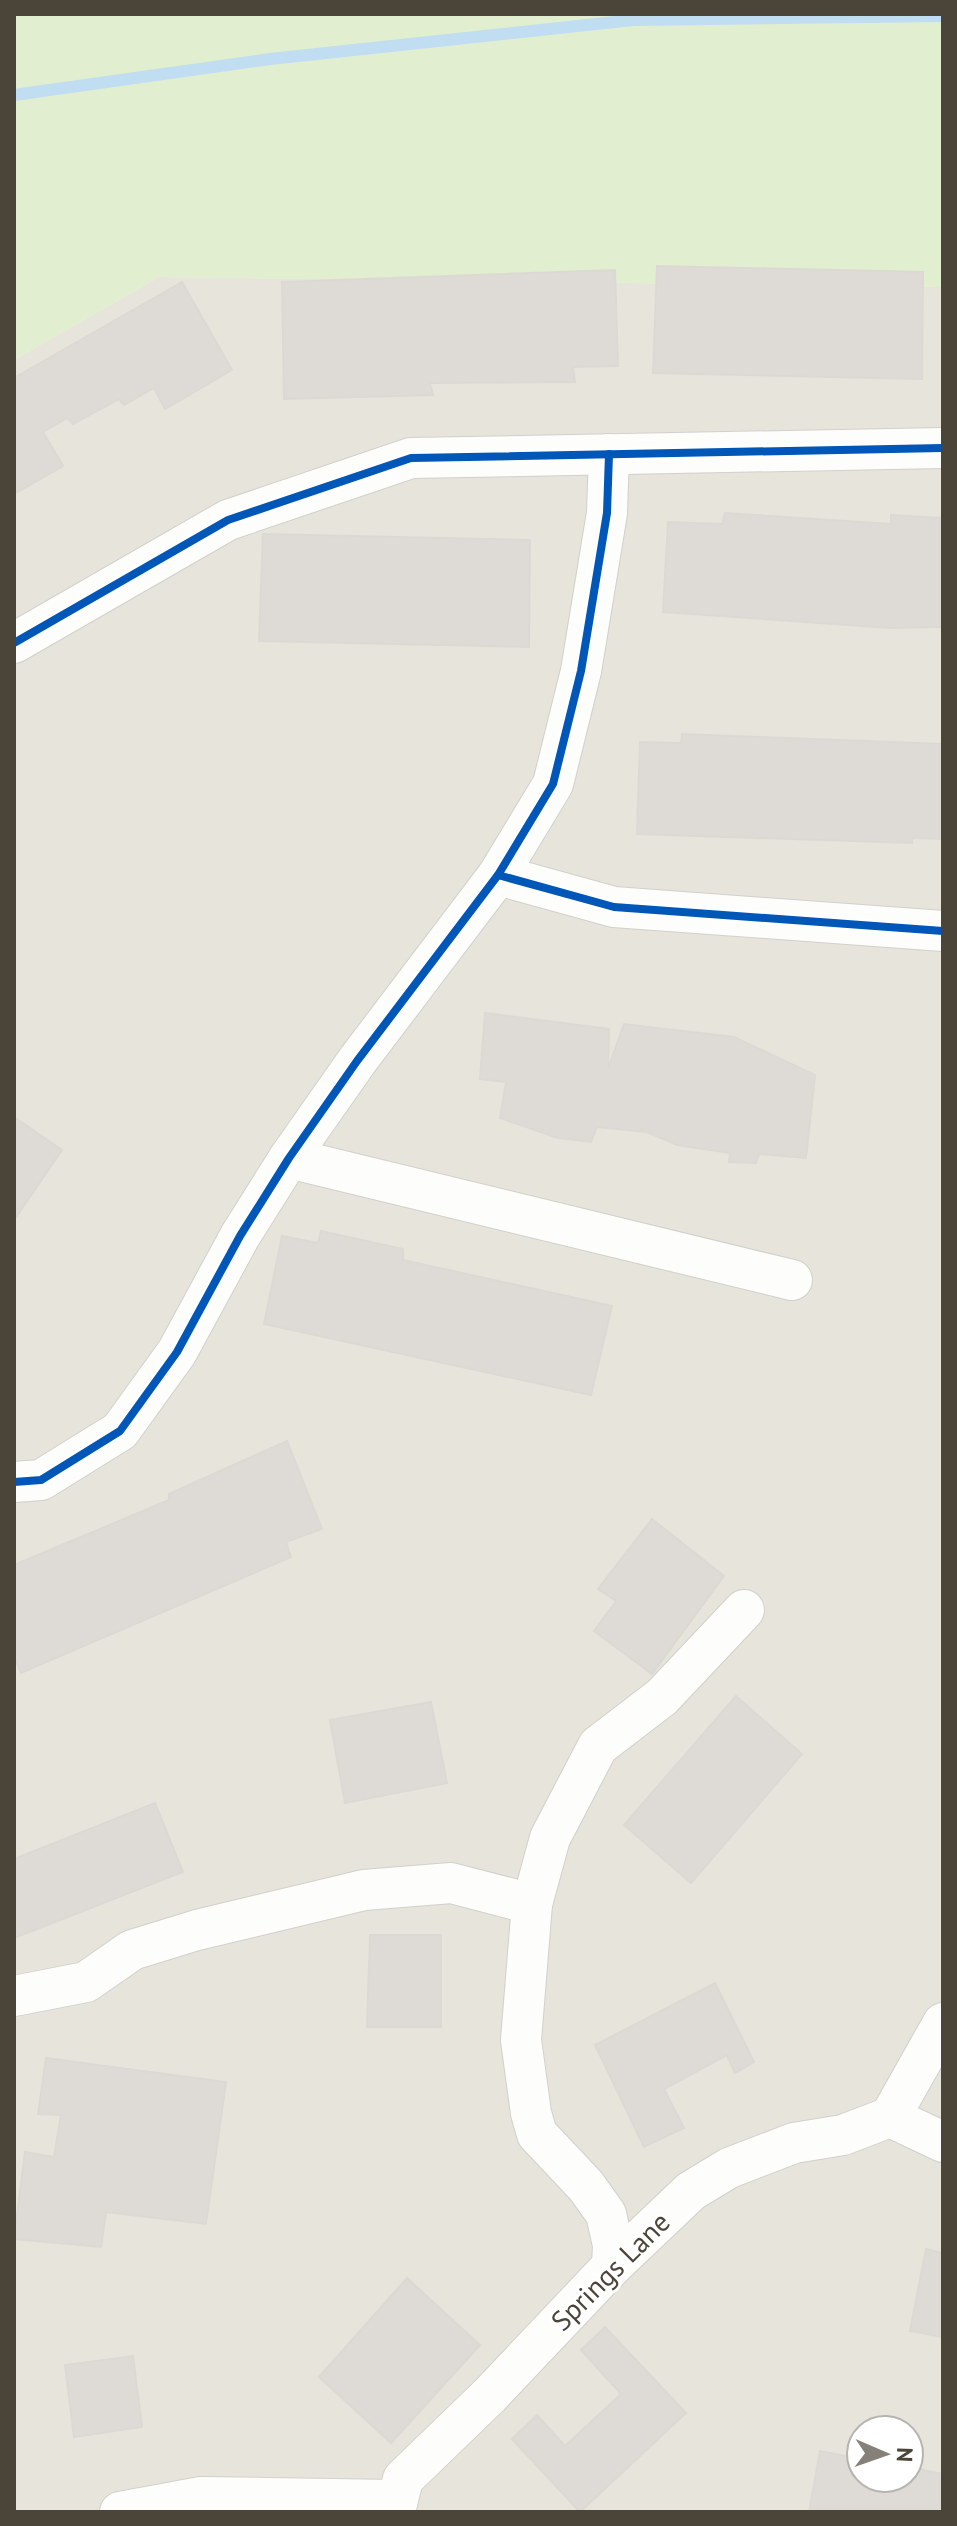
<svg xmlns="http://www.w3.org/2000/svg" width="957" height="2526" font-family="'PT Sans',sans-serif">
<rect width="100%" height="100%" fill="#f4f2ee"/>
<path fill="#e7e4dc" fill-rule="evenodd" d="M159,277L943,287V2512H14V360ZM861,2430H909V2478H861Z"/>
<polygon fill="#e1eecf" points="14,14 943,14 943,287 159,277 14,360"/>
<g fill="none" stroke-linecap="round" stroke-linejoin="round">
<polyline stroke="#c0ddf1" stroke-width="12" points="14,95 270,59 633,20 943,16"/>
</g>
<g fill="#dedbd6" stroke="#dcd9d4" stroke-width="2">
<polygon points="657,266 923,272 922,379 653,373"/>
<polygon points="615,270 618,366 573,367 575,382 430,383 433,395 284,399 282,282"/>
<polygon points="182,282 232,370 165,409 154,388 124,405 119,399 73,424 67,418 43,432 63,466 14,494 14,378"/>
<polygon points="725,513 891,524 891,515 943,518 943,624 940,627 890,628 663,612 668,522 722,524"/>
<polygon points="263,534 530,540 529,647 259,641"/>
<polygon points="682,734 943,744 943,839 912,838 912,843 637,834 640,742 681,743"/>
<polygon points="485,1013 609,1029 608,1068 624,1024 734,1037 815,1075 806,1158 759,1154 756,1163 729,1162 730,1153 677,1145 647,1132 597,1127 591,1142 558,1138 500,1118 506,1082 480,1079"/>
<polygon points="14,1117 62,1150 14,1220"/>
<polygon points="321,1231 403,1249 403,1260 612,1306 591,1395 264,1324 282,1236 318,1243"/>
<polygon points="287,1441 322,1529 286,1542 291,1557 21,1673 14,1657 14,1565 169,1500 169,1494"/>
<polygon points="652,1519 724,1576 652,1674 594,1631 616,1601 598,1589"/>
<polygon points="736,1696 802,1754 691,1883 624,1825"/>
<polygon points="431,1702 447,1783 345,1803 330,1720"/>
<polygon points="155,1803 183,1872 14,1938 14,1859"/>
<polygon points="370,1935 441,1935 441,2027 367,2027"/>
<polygon points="715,1983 754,2062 735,2073 727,2055 664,2089 684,2128 644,2147 595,2045"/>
<polygon points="46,2058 226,2082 206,2224 106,2212 101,2247 14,2239 25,2152 54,2157 61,2115 38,2114"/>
<polygon points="926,2249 943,2253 943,2337 910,2331"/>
<polygon points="407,2278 480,2345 391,2443 319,2377"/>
<polygon points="605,2327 686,2413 580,2512 512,2439 537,2415 565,2446 621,2394 581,2350"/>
<polygon points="133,2356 142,2427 74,2437 65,2365"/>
<polygon points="820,2451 861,2459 861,2478 909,2478 909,2467 943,2474 943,2512 809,2512"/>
</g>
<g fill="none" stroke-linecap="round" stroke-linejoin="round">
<g stroke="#d2d0cb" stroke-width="42">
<g id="minor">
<polyline points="609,454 607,513 581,671 553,784 498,875 614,907 943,931"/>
<polyline points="14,643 228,520 411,458 943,448"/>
<polyline points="289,1158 792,1280"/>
<polyline points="14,1482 41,1480 120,1431 177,1352 240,1236 289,1158 357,1061 498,875"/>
<polyline points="14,1996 86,1982 132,1950 197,1930 364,1890 451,1883 532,1904"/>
<polyline points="890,2117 943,2142"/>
<polyline points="612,2266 613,2245 606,2214 586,2186 537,2134 531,2113 521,2040 532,1904 550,1838 598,1746 662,1697 744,1610"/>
<polyline points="120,2512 201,2497 395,2500"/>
<polyline points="395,2512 403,2479 490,2395 612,2266 691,2191 729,2168 794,2143 843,2135 890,2117 943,2023"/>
</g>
</g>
<use href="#minor" stroke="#fdfdfc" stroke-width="40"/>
<g stroke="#fff" stroke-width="13">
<g id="cycleway">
<polyline points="609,454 607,513 581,671 553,784 498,875 614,907 943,931"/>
<polyline points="14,643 228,520 411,458 943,448"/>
<polyline points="14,1482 41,1480 120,1431 177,1352 240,1236 289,1158 357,1061 498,875"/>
</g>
</g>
<use href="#cycleway" stroke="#0057b8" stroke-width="8"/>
</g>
<g text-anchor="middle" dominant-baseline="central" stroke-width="6" stroke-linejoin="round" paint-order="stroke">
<g font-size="28" fill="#4b4439" stroke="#fff">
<text transform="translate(610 2271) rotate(-45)">Springs Lane</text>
</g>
</g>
<rect width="957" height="2526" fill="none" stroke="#4b4439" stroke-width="32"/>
<g transform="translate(885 2454) rotate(92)"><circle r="38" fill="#ffffff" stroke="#b7b4b0" stroke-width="2"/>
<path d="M0-6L14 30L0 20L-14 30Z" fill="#868178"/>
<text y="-12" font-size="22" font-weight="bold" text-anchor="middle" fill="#4b4439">N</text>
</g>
</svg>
